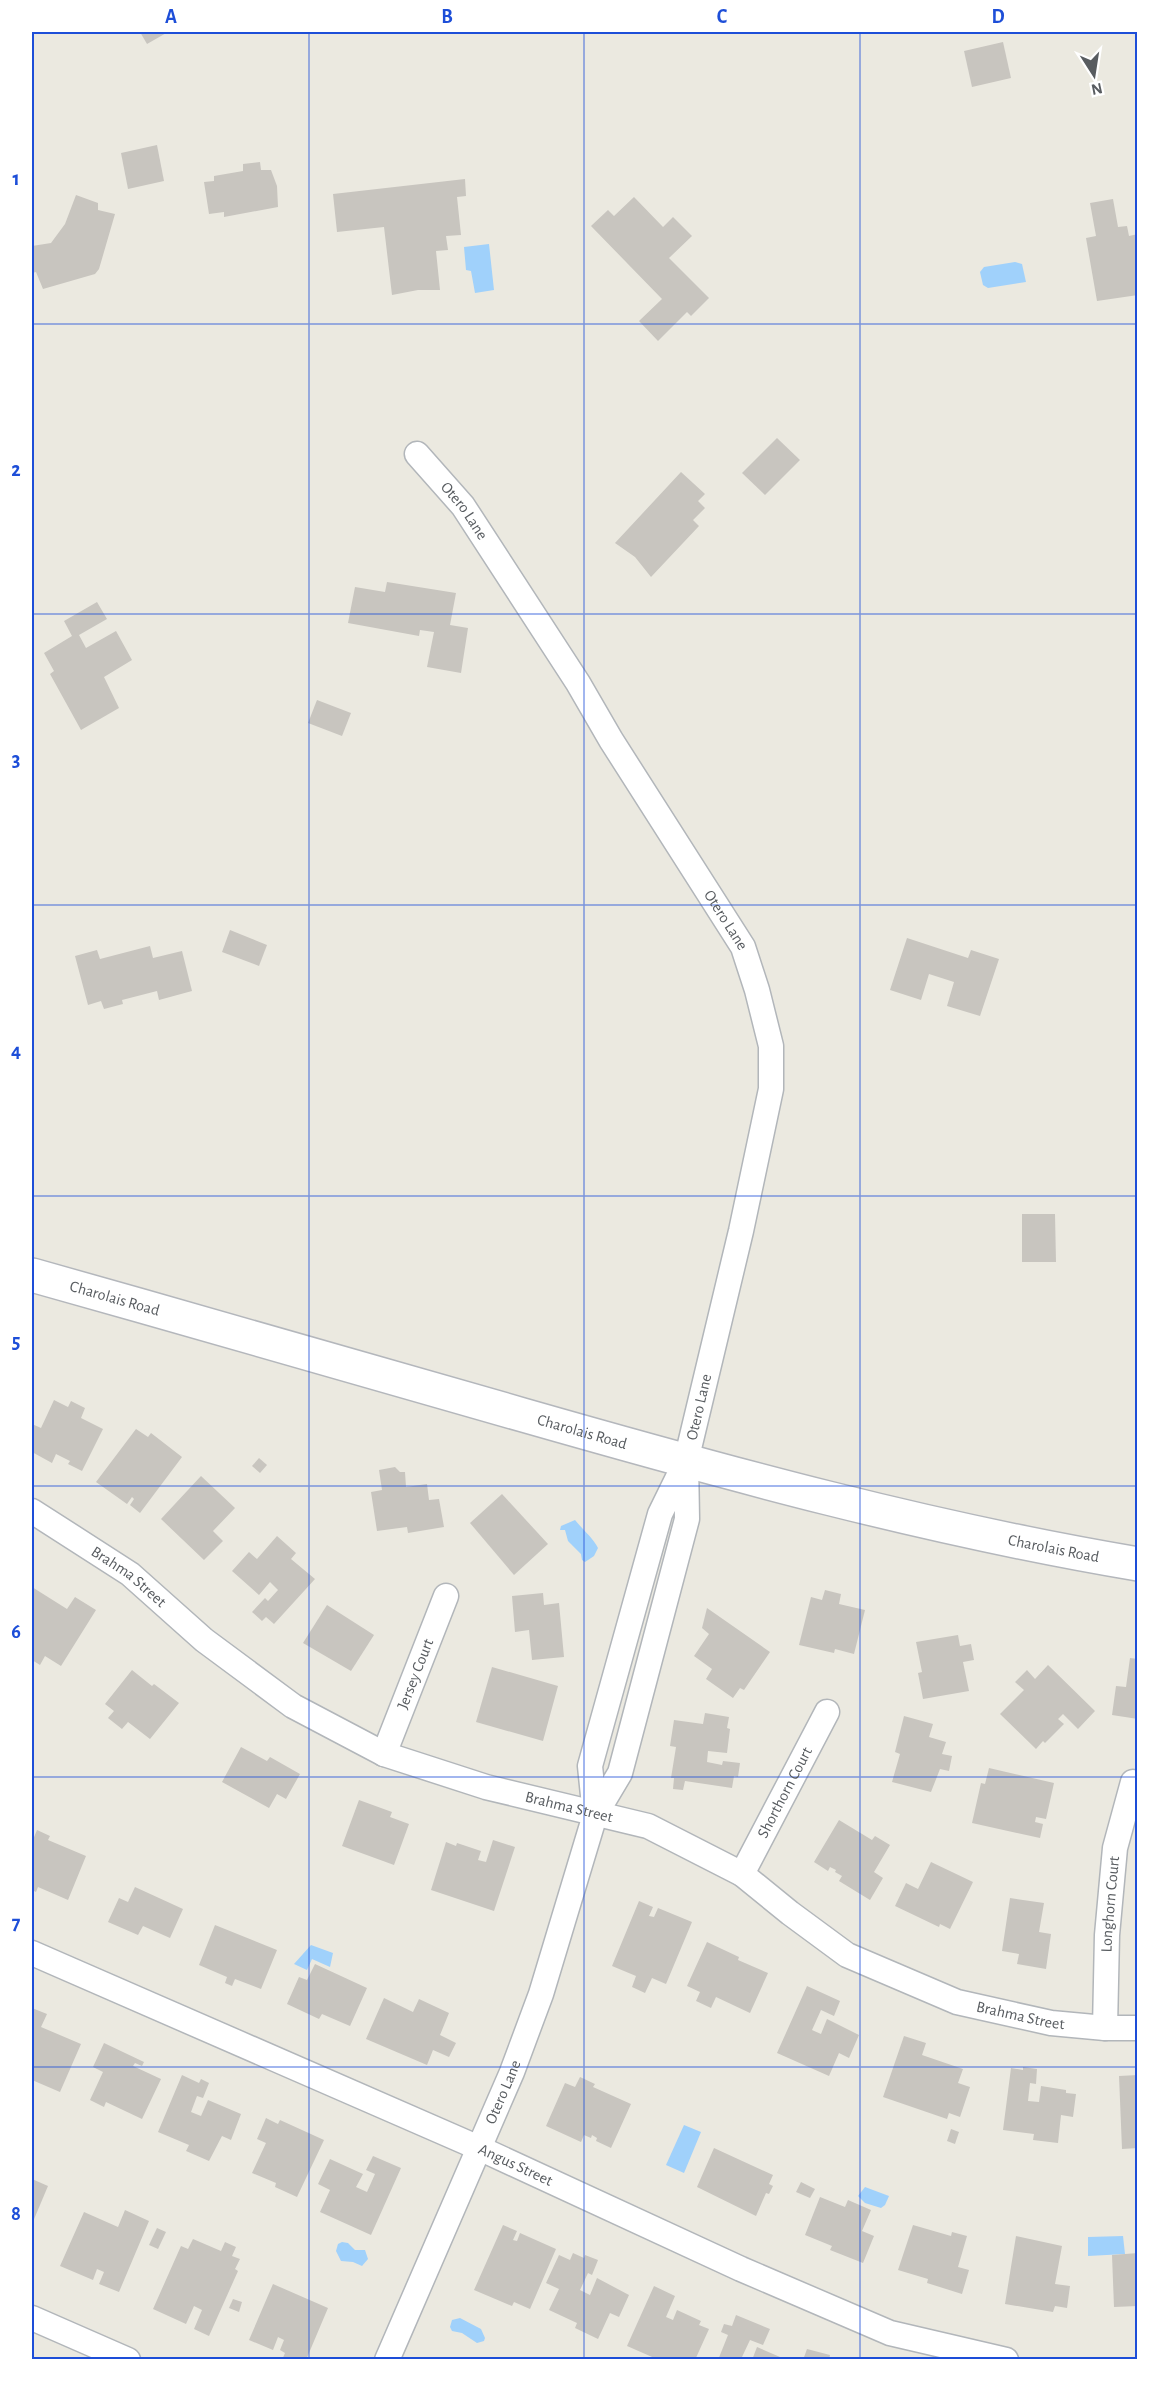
<svg xmlns="http://www.w3.org/2000/svg" width="1169" height="2391" font-family="'Alegreya Sans',sans-serif">
<rect width="100%" height="100%" fill="#ebe9e0"/>
<g fill="#a0d1fb">
<polygon points="489,244 494,290 475,293 471,271 466,270 464,247"/>
<polygon points="1015,262 1022,264 1026,282 988,288 983,285 980,272 984,267"/>
<path d="M575,1520C583,1530 593,1538 598,1548L594,1556L585,1562L582,1560L581,1554L568,1541L565,1530H560L561,1526Z"/>
<polygon points="311,1945 333,1953 330,1967 312,1959 307,1970 294,1964"/>
<polygon points="684,2125 701,2132 684,2173 666,2165"/>
<polygon points="865,2187 889,2196 885,2205 881,2208 865,2203 858,2196"/>
<polygon points="1123,2236 1125,2254 1088,2256 1088,2237"/>
<polygon points="342,2242 348,2243 355,2250 365,2250 368,2259 362,2266 353,2262 341,2261 336,2251 338,2244"/>
<polygon points="460,2318 481,2329 485,2338 484,2341 477,2343 462,2333 452,2331 450,2327 452,2320"/>
</g>
<g fill="#c8c5bf">
<polygon points="140,32 168,32 147,44"/>
<polygon points="1003,42 1011,78 972,87 964,51"/>
<polygon points="157,145 164,181 128,189 121,153"/>
<polygon points="260,162 261,170 271,170 277,186 278,207 224,217 224,212 209,214 204,182 214,181 214,176 243,171 243,164"/>
<polygon points="465,179 466,196 457,197 461,235 446,236 448,250 436,251 440,290 418,290 392,295 384,227 337,232 333,194"/>
<polygon points="76,195 98,203 98,210 115,214 99,269 95,274 43,289 36,272 32,273 32,246 51,243 65,224"/>
<polygon points="634,197 663,227 673,217 692,236 669,258 709,298 691,316 687,312 658,341 639,321 662,299 591,226 608,210 614,216"/>
<polygon points="1113,199 1118,227 1127,226 1129,236 1138,234 1138,271 1135,271 1138,295 1097,301 1086,238 1096,236 1090,203"/>
<polygon points="777,438 800,460 765,495 742,473"/>
<polygon points="681,472 705,494 698,501 705,508 693,520 699,526 651,577 635,557 615,543"/>
<polygon points="387,582 456,593 450,625 468,628 461,673 427,667 434,632 420,630 419,636 348,623 355,587 385,592"/>
<polygon points="97,602 107,619 79,635 86,648 116,631 132,660 104,677 119,708 81,730 50,674 54,671 44,653 72,636 64,621"/>
<polygon points="317,700 351,713 342,736 308,723"/>
<polygon points="230,930 267,945 259,966 222,952"/>
<polygon points="907,938 968,958 971,950 999,959 980,1016 947,1006 954,982 929,974 921,1000 890,990"/>
<polygon points="150,946 153,958 182,951 192,991 159,1000 157,991 122,1000 123,1004 104,1009 101,1001 88,1005 75,956 97,950 100,959"/>
<polygon points="1022,1214 1055,1214 1056,1262 1022,1262"/>
<polygon points="54,1400 68,1407 71,1401 85,1408 81,1418 103,1429 82,1471 68,1464 70,1461 56,1454 52,1463 32,1452 32,1424 41,1428"/>
<polygon points="136,1429 148,1437 151,1433 182,1457 140,1513 130,1505 134,1499 132,1497 127,1504 96,1482"/>
<polygon points="259,1458 267,1465 260,1473 252,1466"/>
<polygon points="395,1467 400,1472 405,1472 406,1487 427,1484 429,1500 439,1499 444,1527 408,1533 407,1527 377,1531 371,1492 382,1490 379,1470"/>
<polygon points="201,1476 235,1508 213,1531 223,1541 204,1560 161,1519"/>
<polygon points="502,1494 548,1544 514,1575 470,1523"/>
<polygon points="277,1536 296,1553 291,1559 315,1579 274,1624 266,1617 262,1621 252,1612 265,1598 268,1601 278,1590 270,1582 259,1595 232,1571 249,1552 257,1559"/>
<polygon points="32,1587 67,1609 75,1597 96,1610 61,1666 45,1656 40,1665 32,1660"/>
<polygon points="825,1590 841,1594 839,1604 865,1610 854,1654 835,1649 834,1653 799,1645 811,1597 822,1600"/>
<polygon points="543,1593 544,1605 559,1603 564,1657 532,1660 529,1630 515,1632 512,1596"/>
<polygon points="327,1605 374,1635 351,1671 303,1643"/>
<polygon points="707,1608 770,1652 744,1690 740,1688 733,1698 706,1679 712,1669 694,1656 709,1634 702,1628"/>
<polygon points="958,1635 960,1646 971,1644 974,1660 963,1662 969,1691 923,1699 918,1673 922,1672 916,1642"/>
<polygon points="1130,1658 1138,1659 1138,1719 1112,1715 1116,1686 1126,1687"/>
<polygon points="1048,1665 1095,1711 1078,1729 1063,1714 1058,1719 1064,1724 1045,1743 1043,1741 1036,1749 1000,1714 1024,1690 1015,1682 1027,1670 1035,1679"/>
<polygon points="492,1667 558,1686 543,1741 476,1722"/>
<polygon points="132,1670 152,1686 154,1684 179,1703 150,1739 128,1722 122,1729 108,1718 114,1711 105,1704"/>
<polygon points="705,1713 729,1717 727,1728 730,1729 727,1753 708,1751 707,1762 722,1765 723,1761 740,1763 738,1777 734,1776 732,1788 685,1781 683,1790 673,1789 674,1778 671,1778 676,1747 670,1746 674,1720 703,1724"/>
<polygon points="904,1716 933,1724 929,1737 946,1742 942,1754 952,1756 949,1771 940,1769 931,1792 892,1782 900,1754 895,1752"/>
<polygon points="241,1747 267,1761 270,1757 300,1774 286,1799 277,1794 269,1808 222,1782"/>
<polygon points="989,1768 1054,1783 1046,1819 1036,1817 1035,1822 1043,1824 1040,1838 972,1823 981,1783 985,1784"/>
<polygon points="359,1800 392,1812 390,1817 409,1824 394,1865 342,1846"/>
<polygon points="839,1820 872,1840 875,1836 890,1845 874,1872 883,1878 870,1900 839,1881 842,1876 835,1872 836,1870 830,1867 828,1871 814,1862"/>
<polygon points="37,1830 50,1836 48,1840 86,1856 68,1900 38,1887 36,1892 32,1890 32,1842"/>
<polygon points="493,1840 515,1847 494,1911 431,1890 446,1842 456,1846 457,1843 481,1851 478,1860 486,1862"/>
<polygon points="931,1862 973,1882 950,1929 940,1924 939,1927 895,1906 906,1883 918,1889"/>
<polygon points="135,1887 183,1909 170,1938 143,1926 138,1935 108,1922 119,1898 128,1902"/>
<polygon points="1010,1898 1044,1903 1039,1932 1051,1934 1046,1969 1017,1964 1019,1954 1002,1951"/>
<polygon points="639,1901 653,1907 649,1916 654,1917 658,1908 692,1922 666,1984 652,1978 645,1993 632,1987 636,1976 612,1966"/>
<polygon points="215,1925 277,1950 261,1989 235,1979 232,1986 225,1983 227,1977 199,1965"/>
<polygon points="707,1942 739,1957 738,1960 768,1973 750,2013 716,1997 711,2008 696,2001 700,1992 687,1986"/>
<polygon points="315,1964 367,1988 350,2026 322,2014 319,2019 287,2004 299,1977 307,1980"/>
<polygon points="807,1986 840,2001 834,2016 821,2010 812,2030 821,2034 827,2019 859,2035 849,2058 839,2053 829,2076 777,2053"/>
<polygon points="384,1998 413,2012 419,1999 449,2013 440,2035 456,2043 449,2057 433,2050 427,2065 366,2039"/>
<polygon points="32,2008 47,2014 41,2027 81,2044 60,2092 32,2080"/>
<polygon points="904,2036 926,2043 922,2055 963,2069 958,2083 970,2087 960,2117 949,2113 947,2119 883,2097"/>
<polygon points="104,2043 144,2062 142,2066 135,2063 133,2066 161,2079 142,2119 106,2102 104,2107 90,2100 103,2072 93,2067"/>
<polygon points="1023,2067 1037,2069 1036,2084 1030,2083 1028,2101 1039,2102 1041,2086 1066,2090 1066,2093 1076,2094 1073,2117 1061,2115 1058,2143 1033,2140 1034,2134 1003,2130 1011,2068 1023,2070"/>
<polygon points="182,2075 199,2083 201,2079 209,2083 203,2098 197,2096 191,2112 201,2116 208,2100 241,2114 231,2140 222,2136 209,2161 186,2151 189,2145 158,2132"/>
<polygon points="1138,2075 1138,2148 1122,2149 1119,2076"/>
<polygon points="580,2077 595,2084 593,2087 631,2104 611,2148 596,2141 597,2138 592,2135 591,2138 584,2135 581,2142 546,2126 565,2083 575,2087"/>
<polygon points="266,2118 278,2124 280,2120 324,2140 297,2197 275,2187 276,2183 252,2173 266,2143 257,2139"/>
<polygon points="951,2129 959,2132 955,2144 947,2141"/>
<polygon points="714,2148 773,2175 769,2184 773,2186 769,2194 766,2193 756,2216 697,2187"/>
<polygon points="373,2156 401,2168 371,2235 320,2212 330,2190 318,2184 330,2159 363,2174 356,2187 367,2192 375,2174 366,2170"/>
<polygon points="32,2179 48,2186 32,2224"/>
<polygon points="801,2182 815,2189 810,2198 796,2192"/>
<polygon points="820,2197 845,2207 848,2200 871,2210 862,2231 874,2236 863,2263 830,2250 832,2246 805,2235"/>
<polygon points="125,2210 149,2221 119,2292 99,2284 104,2272 97,2269 93,2280 60,2266 84,2212 118,2227"/>
<polygon points="503,2225 517,2231 513,2240 517,2241 520,2233 556,2249 530,2309 514,2302 512,2306 474,2290"/>
<polygon points="913,2225 951,2236 952,2232 967,2236 958,2267 969,2270 962,2294 927,2283 928,2279 898,2270"/>
<polygon points="157,2228 166,2232 158,2249 149,2245"/>
<polygon points="1016,2236 1062,2246 1055,2284 1070,2286 1067,2308 1055,2306 1053,2312 1005,2304"/>
<polygon points="193,2239 221,2251 225,2242 236,2247 232,2256 240,2259 235,2269 238,2271 209,2336 194,2329 202,2310 194,2306 186,2324 153,2309 181,2246 188,2249"/>
<polygon points="573,2253 584,2258 585,2255 598,2260 592,2275 588,2273 580,2290 590,2295 597,2278 629,2295 619,2317 610,2313 598,2339 575,2328 577,2323 549,2310 559,2289 546,2283 559,2255 570,2260"/>
<polygon points="1138,2253 1138,2306 1114,2307 1112,2255"/>
<polygon points="273,2284 328,2308 306,2360 282,2360 285,2353 280,2350 284,2340 278,2337 273,2350 249,2340"/>
<polygon points="654,2286 675,2296 666,2317 673,2320 677,2310 701,2321 699,2325 709,2329 695,2360 659,2360 627,2346"/>
<polygon points="233,2299 242,2302 239,2312 229,2308"/>
<polygon points="736,2315 770,2329 763,2345 750,2340 742,2357 747,2360 718,2360 728,2335 721,2332 724,2324 732,2326"/>
<polygon points="757,2347 780,2357 779,2360 752,2360"/>
<polygon points="807,2349 830,2355 829,2360 803,2360"/>
</g>
<g fill="none" stroke-linecap="round" stroke-linejoin="round">
<g stroke="#b2b6ba" stroke-width="27">
<g id="street">
<path id="s1" d="M417,454L463,506L578,683L611,740L743,947L757,990L771,1046V1089L741,1231L686,1461"/>
<path id="s2" d="M32,1511L130,1574L204,1640L293,1706L384,1754L486,1787L648,1826L742,1874L790,1913L847,1955L957,2002L1051,2023L1105,2028H1138"/>
<path id="s3" d="M384,1754L446,1596"/>
<path id="s4" d="M742,1874L827,1712"/>
<path id="s5" d="M32,1953L479,2148L741,2269L890,2333L1006,2360"/>
<path id="s6" d="M1105,2028L1107,1935L1115,1848L1133,1782"/>
<polyline points="32,2318 128,2360"/>
<path id="s7" d="M387,2360L512,2072L541,1994L595,1815L620,1773L687,1519L686,1461L660,1514L590,1766L595,1815"/>
</g>
</g>
<g stroke="#b4b7bc" stroke-width="36">
<g id="secondary">
<path id="s8" d="M32,1275C196,1321 360,1368 523,1415C726,1473 929,1529 1138,1564"/>
</g>
</g>
<use href="#street" stroke="#fff" stroke-width="24"/>
<use href="#secondary" stroke="#fff" stroke-width="33"/>
</g>
<path fill="none" stroke="#1d4ed8" stroke-width="1.5" stroke-opacity="0.55" d="M309,32V2360M584,32V2360M860,32V2360M32,324H1138M32,614H1138M32,905H1138M32,1196H1138M32,1486H1138M32,1777H1138M32,2067H1138"/>
<g text-anchor="middle" dominant-baseline="central" stroke-width="6" stroke-linejoin="round" paint-order="stroke">
<g font-size="16" fill="#585c60" stroke="#fff">
<text stroke="none"><textPath href="#s1" startOffset="74">Otero Lane</textPath></text>
<text stroke="none"><textPath href="#s1" startOffset="560">Otero Lane</textPath></text>
<text stroke="none"><textPath href="#s8" startOffset="86">Charolais Road</textPath></text>
<text transform="translate(699 1407) rotate(-77)">Otero Lane</text>
<text stroke="none"><textPath href="#s8" startOffset="572">Charolais Road</textPath></text>
<text stroke="none"><textPath href="#s8" startOffset="1058">Charolais Road</textPath></text>
<text stroke="none"><textPath href="#s2" startOffset="117">Brahma Street</textPath></text>
<text stroke="none"><textPath href="#s3" startOffset="86">Jersey Court</textPath></text>
<text stroke="none"><textPath href="#s4" startOffset="92">Shorthorn Court</textPath></text>
<text stroke="none"><textPath href="#s2" startOffset="622">Brahma Street</textPath></text>
<text stroke="none"><textPath href="#s6" startOffset="124">Longhorn Court</textPath></text>
<text stroke="none"><textPath href="#s2" startOffset="1126">Brahma Street</textPath></text>
<text stroke="none"><textPath href="#s7" startOffset="292">Otero Lane</textPath></text>
<text stroke="none"><textPath href="#s5" startOffset="528">Angus Street</textPath></text>
</g>
</g>
<rect width="1169" height="2391" fill="none" stroke="#ffffff" stroke-width="66"/>
<g transform="translate(1094 75) rotate(168)" stroke="#ffffff" stroke-width="4.5" paint-order="stroke">
<path d="M0-4.5L10 22L0 15L-10 22Z" fill="#585c60"/>
<text y="-9" font-size="16" font-weight="bold" text-anchor="middle" fill="#585c60">N</text>
</g>
<rect x="33" y="33" width="1103" height="2325" fill="none" stroke="#1d4ed8" stroke-width="2"/>
<g font-size="20" text-anchor="middle" font-weight="bold" fill="#1d4ed8">
<text x="171" y="23">A</text>
<text x="447" y="23">B</text>
<text x="722" y="23">C</text>
<text x="998" y="23">D</text>
<text x="16" y="185">1</text>
<text x="16" y="476">2</text>
<text x="16" y="766">3</text>
<text x="16" y="1057">4</text>
<text x="16" y="1348">5</text>
<text x="16" y="1638">6</text>
<text x="16" y="1929">7</text>
<text x="16" y="2220">8</text>
</g>
</svg>
